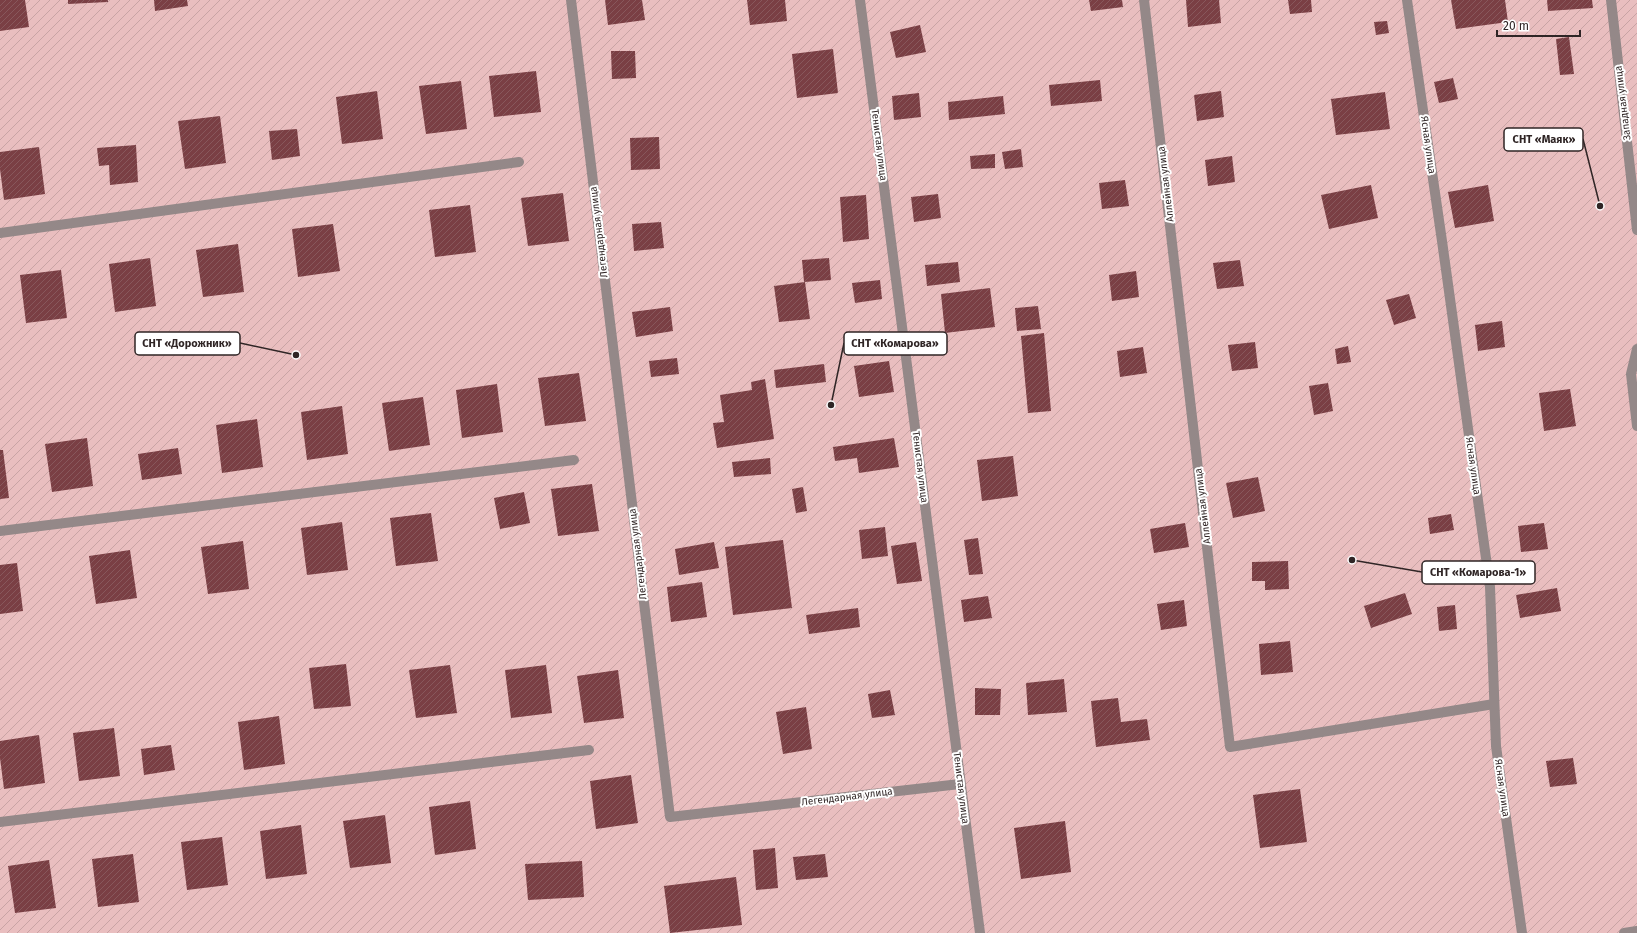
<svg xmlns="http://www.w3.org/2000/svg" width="1637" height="933" font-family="'Fira Sans',sans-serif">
<defs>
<pattern id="garden-furrows" width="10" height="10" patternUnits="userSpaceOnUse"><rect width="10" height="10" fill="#e9bebf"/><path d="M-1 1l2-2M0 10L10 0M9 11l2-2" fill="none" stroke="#c8a3a4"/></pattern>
<pattern id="building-hatch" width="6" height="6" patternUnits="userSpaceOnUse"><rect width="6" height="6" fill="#7a3f44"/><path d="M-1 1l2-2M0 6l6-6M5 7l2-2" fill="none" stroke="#88585c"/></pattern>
</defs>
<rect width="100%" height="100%" fill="#f3d8d9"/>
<polygon fill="url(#garden-furrows)" points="0,0 1637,0 1637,931 1622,933 0,933"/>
<g fill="url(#building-hatch)">
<polygon points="0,0 25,0 29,27 0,31"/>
<polygon points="68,0 108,0 108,2 68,4"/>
<polygon points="154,0 187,0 188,6 155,11"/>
<polygon points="605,0 642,0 645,20 608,25"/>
<polygon points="747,0 785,0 787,21 750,25"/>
<polygon points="1089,0 1122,0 1123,7 1091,11"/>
<polygon points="1186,0 1219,0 1221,23 1188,27"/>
<polygon points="1288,0 1311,0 1312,12 1290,14"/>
<polygon points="1451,0 1505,0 1508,22 1456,29"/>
<polygon points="1547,0 1592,0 1593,8 1548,11"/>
<polygon points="1387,21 1389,33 1376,35 1374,22"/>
<polygon points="920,25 926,52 896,58 890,32"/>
<polygon points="1569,37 1574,74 1560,75 1556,39"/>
<polygon points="833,49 838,93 797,98 792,54"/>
<polygon points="611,51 635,51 636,78 612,79"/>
<polygon points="536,71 541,112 494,117 489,76"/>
<polygon points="1453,78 1458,99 1439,103 1434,82"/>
<polygon points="1100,80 1102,101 1051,106 1049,85"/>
<polygon points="461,81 467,129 426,134 419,86"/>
<polygon points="377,91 383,139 342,144 336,97"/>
<polygon points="1221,91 1224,117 1197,121 1194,95"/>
<polygon points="1385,92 1390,129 1336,135 1331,99"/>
<polygon points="919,93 921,117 894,120 892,96"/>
<polygon points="1003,96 1005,114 949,120 948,102"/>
<polygon points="220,116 226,163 185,169 178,121"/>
<polygon points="297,129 300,156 272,160 269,131"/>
<polygon points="659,137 660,169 631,170 630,138"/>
<polygon points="136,145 138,182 110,185 109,165 99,166 97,148"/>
<polygon points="39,147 45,194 4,200 0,169 0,152"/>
<polygon points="1021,149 1023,167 1005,169 1002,152"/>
<polygon points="995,154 995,168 971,169 970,156"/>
<polygon points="1232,156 1235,182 1208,186 1205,160"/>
<polygon points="1125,180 1129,206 1102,209 1099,183"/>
<polygon points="1371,185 1378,218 1329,229 1321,195"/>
<polygon points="1488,185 1494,221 1455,228 1448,192"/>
<polygon points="563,193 569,241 528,246 521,198"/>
<polygon points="938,194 941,218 914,222 911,197"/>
<polygon points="866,195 869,239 843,242 840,197"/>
<polygon points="470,205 476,252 435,257 429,210"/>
<polygon points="661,222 664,248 634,251 632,224"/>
<polygon points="333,224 340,271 298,277 292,229"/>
<polygon points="238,244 244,292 203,297 196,250"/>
<polygon points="150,258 156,306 115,312 109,264"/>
<polygon points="829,258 831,280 804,282 802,260"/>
<polygon points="1240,260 1244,286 1217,289 1213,263"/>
<polygon points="958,262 960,282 927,286 925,265"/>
<polygon points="61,270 67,318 26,323 20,275"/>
<polygon points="1136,271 1139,297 1112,301 1109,275"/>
<polygon points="880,280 882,299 855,303 852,283"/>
<polygon points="805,282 810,319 779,322 774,286"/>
<polygon points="990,288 995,327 945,333 941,294"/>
<polygon points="1409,294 1416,318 1394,325 1386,300"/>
<polygon points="1038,306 1041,329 1017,331 1015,308"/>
<polygon points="670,307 673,331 636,337 632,312"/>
<polygon points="1502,321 1505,347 1478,351 1475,325"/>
<polygon points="1044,333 1051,411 1028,413 1021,336"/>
<polygon points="1255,342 1258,368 1232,371 1228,345"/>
<polygon points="1348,346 1351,362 1337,364 1335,349"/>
<polygon points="1143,347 1147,373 1120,377 1117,351"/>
<polygon points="677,358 679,374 651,377 649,361"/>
<polygon points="889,361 894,392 859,397 854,366"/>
<polygon points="824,364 826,382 776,388 774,370"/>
<polygon points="579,373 586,421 545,426 538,378"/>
<polygon points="765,379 774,439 717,448 713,423 724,422 720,395 752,390 751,382"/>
<polygon points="1328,383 1333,411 1314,415 1309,386"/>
<polygon points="497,384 503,432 462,438 456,390"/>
<polygon points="1570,389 1576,426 1544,431 1539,393"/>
<polygon points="423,397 430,445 389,451 382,403"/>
<polygon points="342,406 348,454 307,460 301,412"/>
<polygon points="257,419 263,467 222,473 216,425"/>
<polygon points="87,438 93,486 52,492 45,444"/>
<polygon points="894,438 899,467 859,473 857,458 835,461 833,447"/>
<polygon points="178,448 182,474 142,480 138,454"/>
<polygon points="0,450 3,450 9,498 0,499"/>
<polygon points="1013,456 1018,496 982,501 977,460"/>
<polygon points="770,458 771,474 734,477 732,462"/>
<polygon points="1258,477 1265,511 1233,518 1226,483"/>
<polygon points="592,484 599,531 558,536 551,489"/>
<polygon points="803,487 807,511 796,513 792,489"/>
<polygon points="524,492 530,523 500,529 494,498"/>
<polygon points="431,513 438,561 396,566 390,518"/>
<polygon points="1451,514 1454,530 1430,534 1428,518"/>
<polygon points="342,522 348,570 307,575 301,528"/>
<polygon points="1185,523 1189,547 1154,553 1150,529"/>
<polygon points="1544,523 1548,549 1521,552 1518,526"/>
<polygon points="885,527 888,556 862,559 859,530"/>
<polygon points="978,538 983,574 969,575 964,540"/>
<polygon points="783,540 792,608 733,615 725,547"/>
<polygon points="243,541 249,589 208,594 201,547"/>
<polygon points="714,542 719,568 679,575 675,549"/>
<polygon points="916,542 922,581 897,584 891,546"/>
<polygon points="130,550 137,598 96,604 89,556"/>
<polygon points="1288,561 1289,589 1265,590 1265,581 1252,581 1252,562"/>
<polygon points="17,563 23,611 0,614 0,565"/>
<polygon points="702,582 707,617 671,622 667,587"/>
<polygon points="1557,588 1561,611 1520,618 1516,595"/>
<polygon points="1405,593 1412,614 1371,628 1364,606"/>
<polygon points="988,596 992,618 964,622 961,600"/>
<polygon points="1184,600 1187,626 1161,630 1157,604"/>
<polygon points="1455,605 1457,629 1439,631 1437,607"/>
<polygon points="858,608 860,627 809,634 806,615"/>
<polygon points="1290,641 1293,672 1261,675 1259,644"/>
<polygon points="346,664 351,706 314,709 309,668"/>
<polygon points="450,665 457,713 416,718 409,670"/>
<polygon points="546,665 552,713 511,718 505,670"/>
<polygon points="618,670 624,718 584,723 577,676"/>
<polygon points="1064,679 1067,712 1028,715 1026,683"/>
<polygon points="975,688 1001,689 1000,715 975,715"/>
<polygon points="890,690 895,715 872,718 868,694"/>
<polygon points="1118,698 1121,722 1147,719 1150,740 1096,747 1091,701"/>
<polygon points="806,707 812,749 783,754 776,712"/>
<polygon points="279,716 285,764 244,770 238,722"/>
<polygon points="114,728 120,776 79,781 73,733"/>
<polygon points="39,735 45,783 4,789 0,758 0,741"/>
<polygon points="171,745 175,770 144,775 141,749"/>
<polygon points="1573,758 1577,784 1550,787 1546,761"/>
<polygon points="631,775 638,823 596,829 590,781"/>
<polygon points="1300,789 1307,842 1260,848 1253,795"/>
<polygon points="470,801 476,849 435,855 429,807"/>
<polygon points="385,815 391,863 350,868 343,821"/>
<polygon points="1065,821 1071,872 1021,879 1014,828"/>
<polygon points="301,825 307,874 266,879 260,831"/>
<polygon points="222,837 228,885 187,890 181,842"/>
<polygon points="775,848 778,888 756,890 753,850"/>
<polygon points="133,854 139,902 98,907 92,859"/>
<polygon points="825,854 828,877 796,880 793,857"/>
<polygon points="49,860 56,908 15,913 8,866"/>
<polygon points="582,861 584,897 528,900 525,864"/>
<polygon points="736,877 742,925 670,933 664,886"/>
</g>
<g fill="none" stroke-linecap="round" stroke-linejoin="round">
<g stroke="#948888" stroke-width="10">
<polyline points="571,0 670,817 960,784"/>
<polyline points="860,0 980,933"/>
<polyline points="1144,0 1230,747 1494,704"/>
<polyline points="1407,0 1442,241 1490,587 1496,746 1522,933"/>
<polyline points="1611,0 1637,230"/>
<polyline points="0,233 519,162"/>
<polyline points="1637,349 1631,374 1637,426"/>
<polyline points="0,531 574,460"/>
<polyline points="0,822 589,750"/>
<polyline points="1624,933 1637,931"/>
</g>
</g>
<g text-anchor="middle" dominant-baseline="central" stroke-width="4" stroke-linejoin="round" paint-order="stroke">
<g font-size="10" fill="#2f2525" stroke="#fff">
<text transform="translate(1623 103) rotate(-97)">Западная улица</text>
<text transform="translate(879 145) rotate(83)">Тенистая улица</text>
<text transform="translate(1428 145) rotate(82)">Ясная улица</text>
<text transform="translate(1166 184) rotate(-97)">Аллейная улица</text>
<text transform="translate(599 232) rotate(-97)">Легендарная улица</text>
<text transform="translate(1473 466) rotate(82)">Ясная улица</text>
<text transform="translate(920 467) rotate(83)">Тенистая улица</text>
<text transform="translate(1203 506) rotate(-97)">Аллейная улица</text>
<text transform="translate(638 554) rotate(-97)">Легендарная улица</text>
<text transform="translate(961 788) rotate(83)">Тенистая улица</text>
<text transform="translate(1502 788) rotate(82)">Ясная улица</text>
<text transform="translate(847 797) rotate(-7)">Легендарная улица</text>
</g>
</g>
<path fill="none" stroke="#2f2525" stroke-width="1.5" d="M1600 206L1583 139M296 355L240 343M831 405L844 343M1352 560L1422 572"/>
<g fill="#2f2525" stroke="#fff" stroke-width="1.5">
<circle cx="1600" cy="206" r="4"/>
<circle cx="296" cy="355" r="4"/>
<circle cx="831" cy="405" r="4"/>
<circle cx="1352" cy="560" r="4"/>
</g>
<g fill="#fff" stroke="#2f2525" stroke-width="1.5">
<rect x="1504" y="128" width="79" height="23" rx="4"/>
<rect x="135" y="332" width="105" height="23" rx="4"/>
<rect x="844" y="332" width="103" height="23" rx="4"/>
<rect x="1422" y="561" width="113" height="23" rx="4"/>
</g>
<g font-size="11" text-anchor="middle" font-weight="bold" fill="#2f2525">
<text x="1544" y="143">СНТ «Маяк»</text>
<text x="187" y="347">СНТ «Дорожник»</text>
<text x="895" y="347">СНТ «Комарова»</text>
<text x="1478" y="576">СНТ «Комарова-1»</text>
</g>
<path d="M1497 30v6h83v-6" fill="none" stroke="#2f2525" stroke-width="2"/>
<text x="1503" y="30" font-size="12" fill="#2f2525" stroke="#ffffff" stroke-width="3" paint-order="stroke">20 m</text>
</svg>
